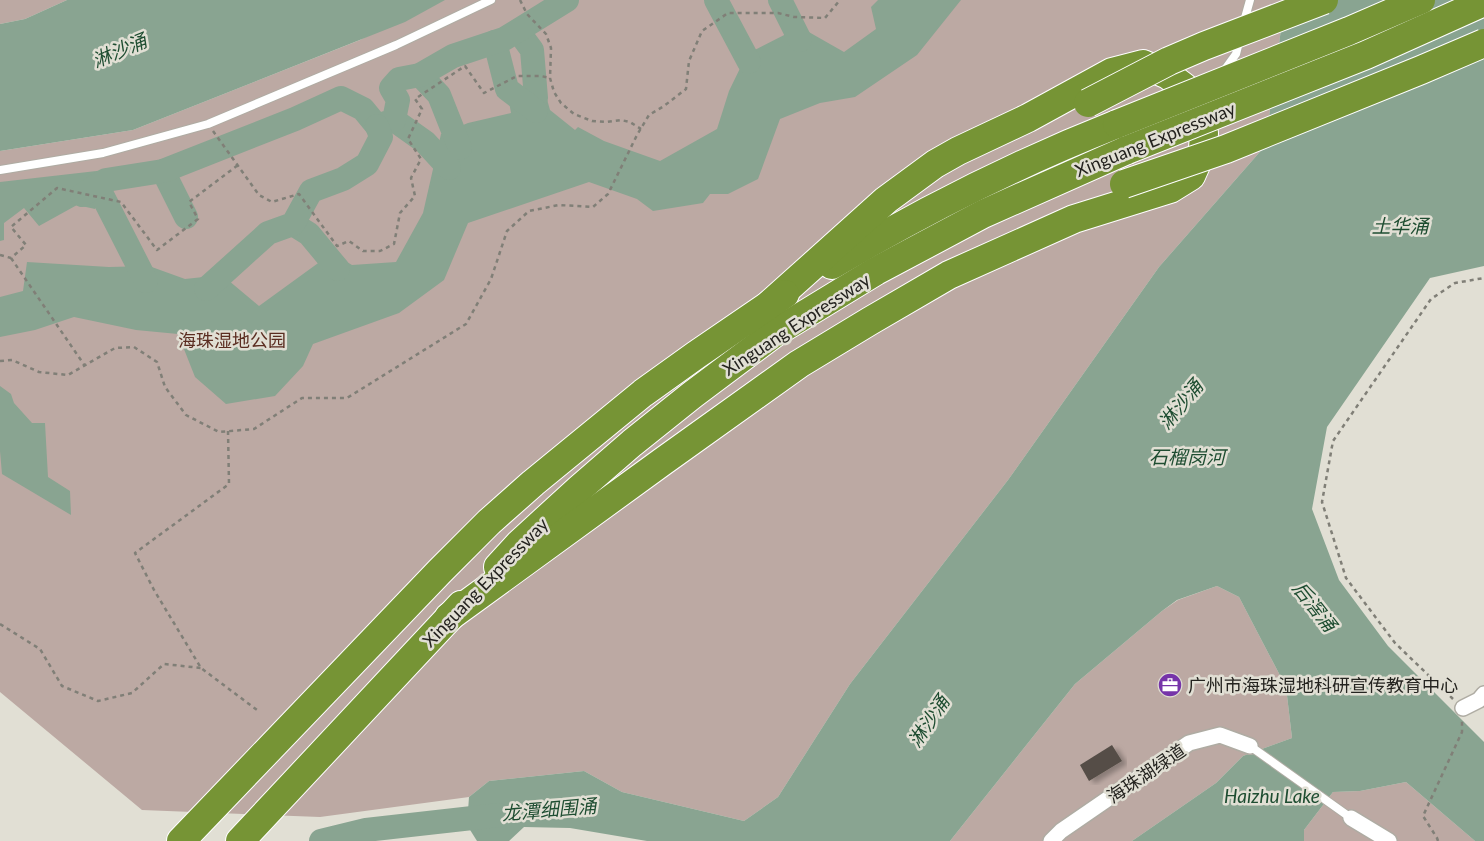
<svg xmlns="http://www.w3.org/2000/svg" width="1484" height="841" font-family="Lato,'Noto Sans SC',sans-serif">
<defs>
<filter id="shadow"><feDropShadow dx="5.5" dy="3" stdDeviation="2.5" flood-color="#0004"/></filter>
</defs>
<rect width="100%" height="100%" fill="#e1dfd4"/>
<g fill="#bca9a3">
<polygon points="0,0 67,0 25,19 0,24"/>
<polygon points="436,0 1285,0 1265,146 1159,267 1008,480 850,684 778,797 744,821 622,792 584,771 489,781 469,797 320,817 142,810 0,692 0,151 133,130 360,40"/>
<polygon points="1217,586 1239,597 1286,687 1292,738 1243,756 1216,783 1132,841 950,841 1075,684 1162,611 1178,600"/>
<polygon points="1406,782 1475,841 1304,841 1304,830 1333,792 1360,791"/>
</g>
<g fill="#89a491">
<polygon points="67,0 445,0 405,22 133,130 0,151 0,24 25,19"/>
<polygon points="878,0 961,0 917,55 855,97 820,103 780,119 758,179 728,194 710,194 703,203 653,211 637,199 589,182 468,223 444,280 399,313 313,344 303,366 275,396 226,404 195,377 178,334 136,330 74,317 35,330 0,337 0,297 23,291 27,262 109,267 149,266 185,279 222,275 259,306 332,253 352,265 396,262 423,213 441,134 468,123 511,113 508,96 541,78 550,110 575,130 578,127 604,141 660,161 717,129 729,91 747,54 800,27 844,52 876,29 871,7"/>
<polygon points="1285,0 1484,0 1484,266 1430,278 1327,427 1312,509 1339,580 1388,646 1484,742 1484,841 1475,841 1406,782 1360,791 1333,792 1304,830 1304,841 1132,841 1216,783 1243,756 1292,738 1286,687 1239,597 1217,586 1177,600 1162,611 1075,684 950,841 647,841 570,828 524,827 509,841 477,841 467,825 469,797 489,781 584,771 622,792 744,821 778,797 850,684 1008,480 1159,267 1265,146"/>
<polygon points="114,169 95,209 77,205 39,226 24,208 4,223 4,240 0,241 0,182"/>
<polygon points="0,386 11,394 14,403 32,423 45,423 48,477 70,491 71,515 2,474 0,451"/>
</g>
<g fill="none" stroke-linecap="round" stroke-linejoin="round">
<g stroke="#89a491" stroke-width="24">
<polyline points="716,0 749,62"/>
<polyline points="780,0 800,40"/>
<polyline points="518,31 532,50 536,98"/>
<polyline points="495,42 507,89 536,111"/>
<polyline points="420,75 439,95 460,148"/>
<polyline points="394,120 425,142 449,168"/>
<polyline points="163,171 186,217"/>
<polyline points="97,185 146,281"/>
<polyline points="82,195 106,180 163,171 295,119 341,98 363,109 377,126 394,120 398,100 391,88 399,79 420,75 453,56 504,39 567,0"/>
<polyline points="293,224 309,234 338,269"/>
<polyline points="206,289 268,233 293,224 311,191 343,179 367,164 381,137 377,126"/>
<polyline points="321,841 366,830 499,815"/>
</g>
</g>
<polygon fill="#544d46" filter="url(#shadow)" points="1112,745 1122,761 1089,781 1080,765"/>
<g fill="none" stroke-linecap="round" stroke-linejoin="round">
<g stroke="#afaca3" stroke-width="10">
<g id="lane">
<polyline points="1243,25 1250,0"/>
<polyline points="1223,72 1236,54 1240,38"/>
<polyline points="0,170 103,153 208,124 396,45 491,0"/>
<polyline points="1250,746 1351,818"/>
</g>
</g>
<g stroke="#afaca3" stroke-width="18">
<g id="street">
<polyline points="1463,708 1479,700 1484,694"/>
<polyline points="1351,818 1389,841"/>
<polyline points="1051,841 1061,831 1189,743 1220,735 1250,746"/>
</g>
</g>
<g stroke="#fff" stroke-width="30">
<g id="highway">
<path d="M832,265C923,211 1018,163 1117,124"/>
<polyline points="498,567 520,543 579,489 632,443 692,395 776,332 876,271 983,214 1127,150"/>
<polyline points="449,617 662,462 799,364 870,321 949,275 1074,219 1170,189 1191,176 1203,149 1204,133 1197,108 1184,87 1168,75 1143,64 1112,72 1028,118 958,151 935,164 886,200 770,304"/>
<polyline points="181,841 440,571 489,522 533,483 643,393 696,355 785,294"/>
<polyline points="240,841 461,605"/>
</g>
</g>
<g stroke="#807f77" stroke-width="2.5" stroke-dasharray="4 4" stroke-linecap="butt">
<polyline points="520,0 527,14 546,34 551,48 550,78 554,92 561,103 574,114 592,121 606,122 621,120 630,122 641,129"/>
<polyline points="213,131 259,195 272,202 299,194 337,246 349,241 363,251 380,251 394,244 400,213 415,196 411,178 421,159 408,139 422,109 415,99 465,66 484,93 517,76 541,76 550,78"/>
<polyline points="0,255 11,258 26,245 11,227 57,188 121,202 157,250 198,219 189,202 238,165"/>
<polyline points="11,258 85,366"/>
<polyline points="0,361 12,360 39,372 68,375 115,348 134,347 157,362 165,387 186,415 219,432 254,429 302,398 347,398 466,324 491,279 507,231 529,211 559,205 593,207 608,194 637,135 649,115 664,106 686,89 689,61 702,31 728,13 778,13 794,17 825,18 840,0"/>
<polyline points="228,431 229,484 135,553 154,590 201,668 257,710"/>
<polyline points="0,624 40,649 62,686 98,701 132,693 164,664 201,668"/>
<polyline points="1453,699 1395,643 1346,578 1322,502 1333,441 1431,299 1455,283 1484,278"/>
<polyline points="1438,841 1437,838 1423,816 1462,732 1462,720"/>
</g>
<use href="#lane" stroke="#fff" stroke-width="8"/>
<use href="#street" stroke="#fff" stroke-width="15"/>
<use href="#highway" stroke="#769435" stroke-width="28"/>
<g stroke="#fff" stroke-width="30" stroke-linecap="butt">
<g id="highway-bridge">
<polyline points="1088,103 1169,61 1204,46 1324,0"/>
<polyline points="1117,124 1349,31 1421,0"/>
<polyline points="1127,150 1366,55 1484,2"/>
<polyline points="1124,184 1226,149 1421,70 1484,43"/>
</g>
</g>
<use href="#highway-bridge" stroke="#769435" stroke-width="28"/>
</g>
<defs>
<g id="office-disc" transform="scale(1.25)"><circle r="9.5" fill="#7634a9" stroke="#e1dfd4"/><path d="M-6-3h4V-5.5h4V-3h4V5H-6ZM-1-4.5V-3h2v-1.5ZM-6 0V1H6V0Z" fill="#fff"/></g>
</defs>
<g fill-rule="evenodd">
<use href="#office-disc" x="1170" y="685"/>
</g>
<g text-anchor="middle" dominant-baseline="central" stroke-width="5" stroke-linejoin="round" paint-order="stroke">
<g font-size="18" fill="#24231f" stroke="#e1dfd4">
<text transform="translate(1155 139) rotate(-22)">Xinguang Expressway</text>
<text transform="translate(796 324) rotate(-33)">Xinguang Expressway</text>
<text transform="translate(485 582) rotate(-46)">Xinguang Expressway</text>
<text transform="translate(1146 773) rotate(-34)">海珠湖绿道</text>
</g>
<g font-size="18" fill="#5b2d21" stroke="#e1dfd4">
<text x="232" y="340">海珠湿地公园</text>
</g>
<g font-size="18" fill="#24231f" stroke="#e1dfd4" text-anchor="start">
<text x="1188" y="685">广州市海珠湿地科研宣传教育中心</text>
</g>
<g font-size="19" font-style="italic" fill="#1e4d31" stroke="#e1dfd4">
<text transform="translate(119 50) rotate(-23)">淋沙涌</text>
<text x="1400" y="225">土华涌</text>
<text transform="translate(1180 404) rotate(-50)">淋沙涌</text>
<text x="1187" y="456">石榴岗河</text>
<text transform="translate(1315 606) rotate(52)">后滘涌</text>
<text transform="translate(928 721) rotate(-56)">淋沙涌</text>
<text x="1272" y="795">Haizhu Lake</text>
<text transform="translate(549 809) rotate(-5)">龙潭细围涌</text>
</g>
</g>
</svg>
